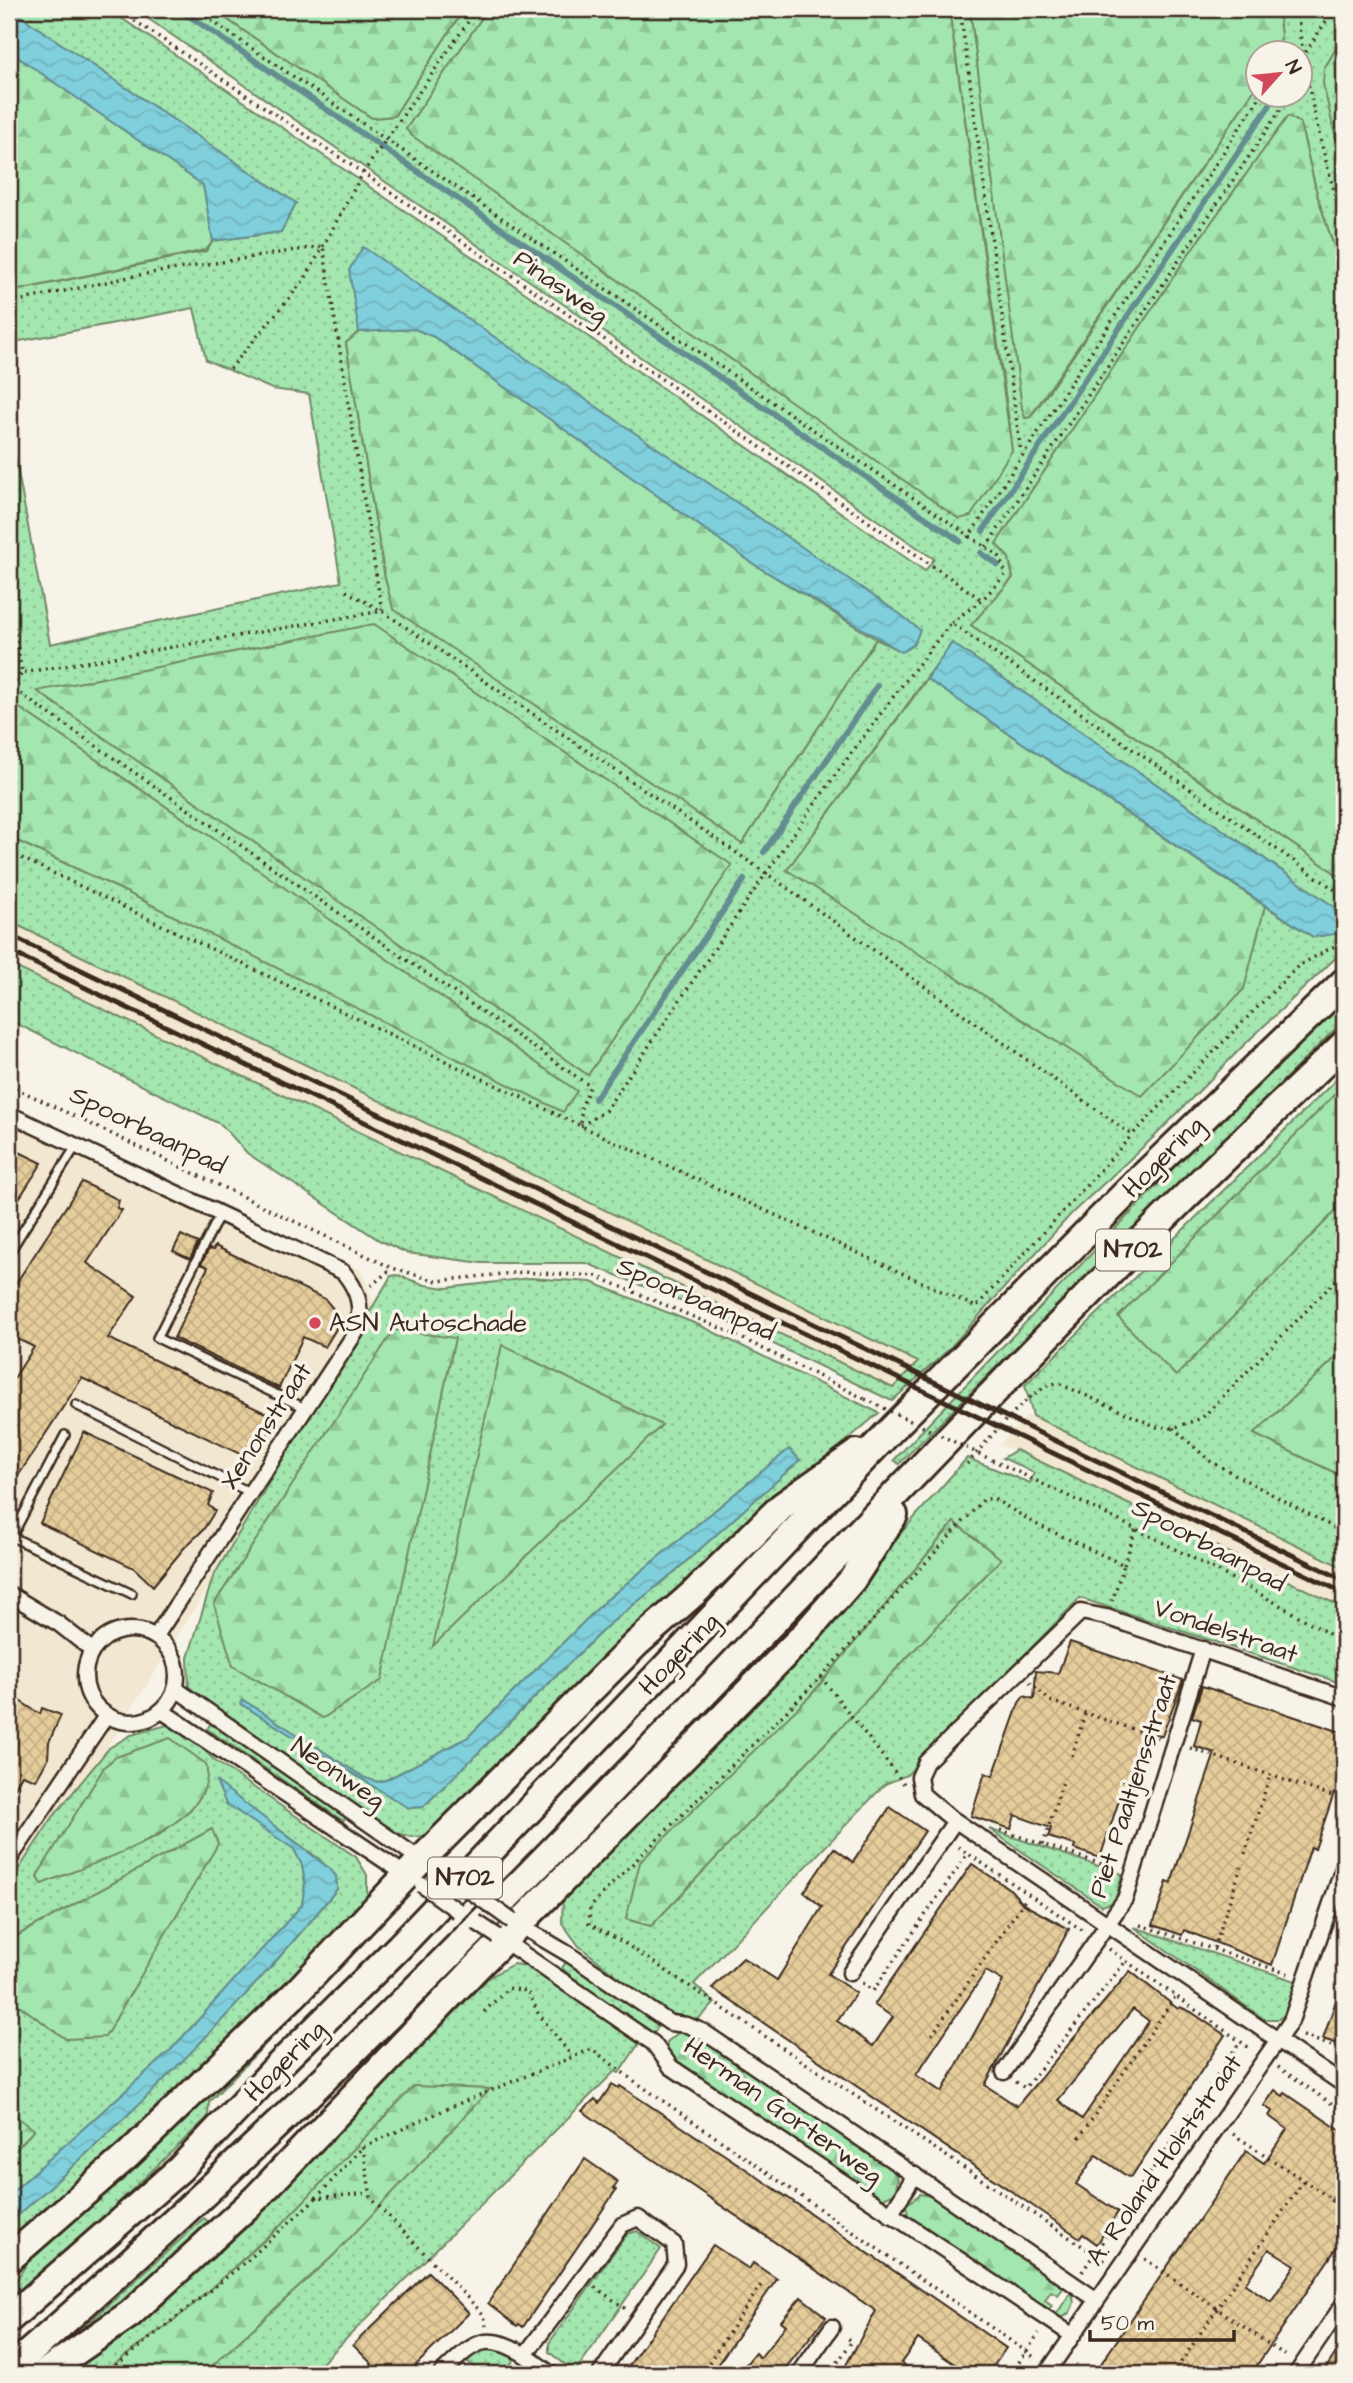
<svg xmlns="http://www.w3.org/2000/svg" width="1353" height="2383" font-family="'Architects Daughter',sans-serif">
<defs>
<pattern id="grass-dots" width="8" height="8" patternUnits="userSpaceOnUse" patternTransform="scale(1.75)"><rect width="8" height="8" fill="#a4e6af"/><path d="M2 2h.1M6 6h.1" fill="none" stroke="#8ec596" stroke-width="1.8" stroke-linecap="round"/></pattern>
<pattern id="forest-firs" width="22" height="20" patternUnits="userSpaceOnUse" patternTransform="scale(1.75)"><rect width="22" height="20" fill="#a4e6af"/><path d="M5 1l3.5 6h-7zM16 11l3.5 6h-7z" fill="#8ec596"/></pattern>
<pattern id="water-waves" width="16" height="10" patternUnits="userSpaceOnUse" patternTransform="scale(1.75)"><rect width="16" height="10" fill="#80cfdc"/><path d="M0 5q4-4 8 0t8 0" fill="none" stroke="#70b2bc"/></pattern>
<pattern id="building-cross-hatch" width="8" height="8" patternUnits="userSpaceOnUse" patternTransform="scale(1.75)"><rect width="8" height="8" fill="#e5cc9b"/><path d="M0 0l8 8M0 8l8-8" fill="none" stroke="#c5af85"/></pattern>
</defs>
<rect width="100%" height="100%" fill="#f7f3e8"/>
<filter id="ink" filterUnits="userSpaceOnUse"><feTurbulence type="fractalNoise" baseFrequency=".0143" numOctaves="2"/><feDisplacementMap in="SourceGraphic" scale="14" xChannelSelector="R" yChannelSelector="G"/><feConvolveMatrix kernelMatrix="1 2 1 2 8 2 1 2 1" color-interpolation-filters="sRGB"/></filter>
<g filter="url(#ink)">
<g fill="#f2e7d1">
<polygon points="9,921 64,947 919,1362 893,1388 9,964"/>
<polygon points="9,1109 362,1270 378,1318 9,1903"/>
<polygon points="1027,1416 1033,1416 1344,1568 1344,1608 1016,1450 999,1445"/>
</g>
<g fill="url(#grass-dots)" stroke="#708866" stroke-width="2" fill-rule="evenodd">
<path d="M10,9H108L524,292L925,571L934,559L134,9H212L372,118L394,116L464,9H488L406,129L1011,434L949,9H970L1025,418L1030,417L1041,403L1258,84V94H1300V52H1279L1281,37L1278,9H1344V35L1324,69L1344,172V278L1318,198L1300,123L1288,116L1188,255L996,544L1009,558L1013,578L971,625L1344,879V950L1245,1044L1157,1134L1072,1213L948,1350L892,1401L705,1311L586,1263H482L407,1253L379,1240L247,1153L222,1125L9,1020V964L893,1388L918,1362L9,921V837L122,890L217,841L9,701V424L50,644L341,582L309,394L272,389L206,360L194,308L9,343V292L206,251L213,241L281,232L296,203ZM363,248L902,652L876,639L742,844L385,578L346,343L359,332ZM952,643L1333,906L1341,933L1313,937L1265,906L787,870Z"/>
<polygon points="1344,997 1344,1020 899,1464 894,1460 1272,1065"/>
<polygon points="1344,1072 1344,1085 1318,1111 1176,1375 1344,1202 1344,1350 1254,1434 1344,1477 1344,1568 1033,1416 1025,1385"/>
<path d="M397,1275L425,1285L446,1288L530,1278L591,1282L699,1325L879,1413C721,1545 577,1694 428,1836L411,1837L394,1832L189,1690L188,1658L213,1577L391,1276ZM789,1449L800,1460L672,1574L606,1627L423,1807L409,1808L402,1804L241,1704L243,1701L251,1705L365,1778L378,1782L386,1780L467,1738L604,1602Z"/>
<path d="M1016,1450L1344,1608V1684L1080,1598L907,1775L885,1784L694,1984L715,2003L695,2022L658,2008L579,1946L562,1923L563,1897L885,1551L967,1458L1030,1483L1034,1473L1003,1458ZM954,1522L1001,1559L651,1926L626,1919Z"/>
<polygon points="211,1723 348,1815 343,1821 207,1729"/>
<path d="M167,1725L187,1733L215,1761L356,1857L367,1875V1901L288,1989L9,2250V2223C128,2120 238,2011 337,1889L336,1876L319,1859L219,1785L227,1804L294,1849L302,1865L305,1883L302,1905L170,2051L9,2195V2157L34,2130L9,2111V1998L66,2039L218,1844L212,1830L9,1940V1884L53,1817L109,1748L131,1735ZM192,1808L158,1836L42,1883Z"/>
<polygon points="989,1829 1122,1874 1115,1902 1102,1906"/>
<polygon points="1134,1927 1298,1982 1288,2012 1279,2019 1264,2019"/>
<polygon points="566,1962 656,2022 658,2027 654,2033 585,1988 562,1968"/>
<polygon points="513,1964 533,1967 640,2042 619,2073 615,2071 311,2374 203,2374 334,2255 278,2227 186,2311 101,2374 54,2374 188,2271 279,2193 488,1978"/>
<polygon points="335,1973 209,2102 208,2117 112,2209 9,2300 9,2292 42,2239 324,1974"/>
<polygon points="204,2218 213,2226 167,2271 43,2364"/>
<polygon points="637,2231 661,2249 575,2372 549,2352 549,2343 627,2234"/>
<path d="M1071,2292C1078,2305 1069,2320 1054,2318Z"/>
<polygon points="496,2348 514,2359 504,2374 471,2374 476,2369 466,2360 484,2349"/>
</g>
<g fill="url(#forest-firs)" stroke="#708866" stroke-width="2">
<polygon points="212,9 464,9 394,116 372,118"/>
<polygon points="488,9 949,9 1012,450 971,516 959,519 411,135 406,129"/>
<polygon points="970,9 1278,9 1281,37 1279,52 1258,52 1258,84 1030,417 1025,418 1022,408"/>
<polygon points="1344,35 1344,172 1323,84 1324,69"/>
<polygon points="9,51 203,185 213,241 206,250 9,292"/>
<polygon points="1288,116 1300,123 1318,198 1344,278 1344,879 971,625 1013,578 1009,558 996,544 1188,255"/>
<polygon points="415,329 434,337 755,565 876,639 742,844 393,609 385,578 346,343 359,332"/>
<polygon points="374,624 732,865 588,1075 37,691"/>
<polygon points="927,679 1265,906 1244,989 1142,1096 787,870"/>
<polygon points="9,701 217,841 577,1091 563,1112 122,890 9,837"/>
<polygon points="1344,1085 1344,1202 1176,1376 1118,1317"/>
<polygon points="394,1330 455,1338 382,1680 323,1718 233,1666 214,1604"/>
<polygon points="502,1345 662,1425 433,1646"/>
<polygon points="1344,1350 1344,1477 1254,1434"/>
<polygon points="954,1522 1001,1559 651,1926 626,1919 640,1862 812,1694"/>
<path d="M170,1738L206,1764C221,1827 86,1865 42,1884L37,1876L105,1766L116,1757Z"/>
<polygon points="212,1829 218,1844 105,2037 66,2039 9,1998 9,1940"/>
<polygon points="680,2031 694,2035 893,2170 898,2179 895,2193 881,2199 673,2060 666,2050 667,2042"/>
<polygon points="414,2086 490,2089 334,2255 203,2374 101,2374 186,2311 278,2228"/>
<polygon points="9,2111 34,2130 9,2157"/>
<polygon points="920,2194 931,2196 1064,2287 1058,2295 1051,2291 1045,2300 1052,2305 1046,2314 909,2219 906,2205"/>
</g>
<g fill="url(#water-waves)" stroke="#648d90" stroke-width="2">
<polygon points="10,9 296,203 281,232 213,241 203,185 9,51"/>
<polygon points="363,247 900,614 920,630 914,644 902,652 755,565 434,337 415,329 359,332 349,270"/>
<polygon points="952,643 1333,906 1342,933 1313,937 927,679"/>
<polygon points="789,1449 800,1460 672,1574 606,1627 423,1807 409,1808 402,1804 241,1704 243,1700 251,1705 365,1778 378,1782 386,1780 467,1738 604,1602"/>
<path d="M216,1781L329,1868L336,1876L337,1889C238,2011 128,2120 9,2223V2195L170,2051L302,1905L305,1883L302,1865L294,1849L226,1804Z"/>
</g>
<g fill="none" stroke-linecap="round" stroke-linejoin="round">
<g stroke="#648d90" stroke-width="6">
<polyline points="179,9 960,541"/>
<polyline points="983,531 1277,94"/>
<polyline points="981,553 998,565"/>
<polyline points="764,852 877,686"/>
<polyline points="595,1099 744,880"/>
</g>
</g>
<g fill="url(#building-cross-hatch)" stroke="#3b2a1e" stroke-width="2" fill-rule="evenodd">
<polygon points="9,1147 42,1163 9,1214"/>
<polygon points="82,1182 119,1200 117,1208 122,1210 87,1263 136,1296 108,1338 278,1419 254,1455 244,1451 242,1455 82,1378 9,1490 9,1386 34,1347 9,1335 9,1294"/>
<polygon points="181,1235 198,1243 190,1259 173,1251"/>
<polygon points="215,1246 325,1299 334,1310 336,1329 325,1347 303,1337 279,1388 174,1338 208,1267 201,1264 209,1249 213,1250"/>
<polygon points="84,1432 213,1493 208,1505 215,1511 203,1530 184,1548 153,1586 134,1568 40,1523"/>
<polygon points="1070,1642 1183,1680 1162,1736 1147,1731 1128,1787 1124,1785 1100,1858 1074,1849 1075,1845 1048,1837 1051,1828 1015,1815 1011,1829 971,1816 985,1773 993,1776 1019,1703 1024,1696 1034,1699 1036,1671 1058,1673"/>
<polygon points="1202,1686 1344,1733 1344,1797 1334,1793 1315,1849 1311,1847 1272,1965 1184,1930 1182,1935 1153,1925 1167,1882 1171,1883 1215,1753 1194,1746 1201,1720 1192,1717"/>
<polygon points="9,1694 40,1714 42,1708 61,1715 49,1742 48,1759 36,1780 22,1775 9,1798"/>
<path d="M890,1807L925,1831L828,1974L856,1993L837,2021L855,2033L873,2046L893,2017L874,2005L972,1864L1011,1890L1023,1904L1069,1929L985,2085L1017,2106L1130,1971L1178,2009L1180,2007L1191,2012L1225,2035L1132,2176L1128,2177L1096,2155L1076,2184L1118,2212L1097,2244L1083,2234L1080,2238L712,1988L743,1958L777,1980L822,1907L804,1892L834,1848L853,1862ZM986,1971L1003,1981L942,2092L916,2075ZM1133,2009L1149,2021L1082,2119L1058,2100Z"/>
<polygon points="1342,1983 1344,1984 1344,2046 1323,2039"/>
<polygon points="612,2084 619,2088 620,2086 746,2169 1006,2348 988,2374 969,2374 918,2339 901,2363 917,2374 841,2374 876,2311 582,2111 595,2099 599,2103"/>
<path d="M1275,2090L1283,2096L1285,2093L1344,2133V2181L1331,2201L1344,2209V2237L1251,2374H1094L1246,2151L1264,2163L1287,2129L1269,2116L1272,2111L1264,2106ZM1269,2249L1295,2265L1271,2301L1245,2284Z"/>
<polygon points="585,2159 618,2182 613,2188 616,2190 523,2327 519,2324 517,2326 488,2303"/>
<polygon points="713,2245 749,2269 753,2263 777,2279 711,2374 623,2374"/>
<polygon points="428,2272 469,2313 407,2374 362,2374 372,2364 353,2345"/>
<polygon points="801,2297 826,2317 781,2374 738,2374 755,2353 760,2358 786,2325 781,2321"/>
<polygon points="1344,2341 1344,2374 1322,2374"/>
</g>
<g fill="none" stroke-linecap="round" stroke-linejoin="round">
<g stroke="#3b2a1e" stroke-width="12">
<g id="lane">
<polyline points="220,1214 157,1338 305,1408"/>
<polyline points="9,1253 76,1146"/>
<polyline points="76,1405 251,1493"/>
<polyline points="12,1537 132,1594"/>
<polyline points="9,1542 65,1435"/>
</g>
</g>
<g stroke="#3b2a1e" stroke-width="19">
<g id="street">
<path d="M9,1114L343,1272C359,1291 363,1308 356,1332L156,1636"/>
<polyline points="9,1594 59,1624 92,1650"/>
<circle cx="131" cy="1676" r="46"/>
<polyline points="176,1689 421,1860 455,1880"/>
<polyline points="1344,1698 1106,1617 1081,1612 926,1762 919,1777 922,1794 947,1815 1344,2085"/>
<polyline points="162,1711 409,1877"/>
<polyline points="9,1860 106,1716"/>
<polyline points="516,1923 570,1955 670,2023 687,2025 704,2032 1097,2300"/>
<polyline points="500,1938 653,2043 671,2067 1072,2335"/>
<polyline points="850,1973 955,1821"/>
<polyline points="1004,2072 1125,1899 1203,1649"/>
<polyline points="890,2215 915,2175"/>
<path d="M441,2374C473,2344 483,2329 525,2355"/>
<polyline points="551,2374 525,2355 622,2225 638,2218 674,2244 676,2264 600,2374"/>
<polyline points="799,2374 832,2327"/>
<polyline points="1046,2374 1291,2021 1344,1865"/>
<polyline points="1296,2374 1344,2303"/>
</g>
</g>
<g stroke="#3b2a1e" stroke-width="32">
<g id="highway">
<polyline points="9,2259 128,2155 296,1993 421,1860 636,1644 695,1592 782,1506 857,1453"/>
<polyline points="9,2319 180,2169 276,2068 399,1947 893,1428 1133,1186 1344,982"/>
<path d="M9,2370C417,2016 774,1611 1154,1228C1216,1165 1281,1105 1344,1044"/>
<polyline points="43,2374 130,2314 256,2198 476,1968 804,1635 852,1580 894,1515"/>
</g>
</g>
<g stroke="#3b2a1e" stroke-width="3.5" stroke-dasharray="2 5" stroke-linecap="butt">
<polyline points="117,9 363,173 982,600"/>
<polyline points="194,9 999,556 1006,574 982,600 951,623"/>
<polyline points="960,9 1021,453"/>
<path d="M1297,9C1305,82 1322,153 1344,224"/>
<polyline points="1302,58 1334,9"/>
<polyline points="9,303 139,275 323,246 382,611 22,673"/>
<polyline points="230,369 305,279 363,173 477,9"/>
<polyline points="968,538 1262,94"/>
<polyline points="986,547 1291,94"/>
<polyline points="346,591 382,611 766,873 1132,1135 1298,966 1335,946 1344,936"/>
<polyline points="9,599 22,673 12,687"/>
<polyline points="9,686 590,1086 581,1108 581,1126"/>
<polyline points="9,852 581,1126 976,1307 1132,1135"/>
<polyline points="9,1085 392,1268 437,1281 522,1272 596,1276 727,1331 865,1399"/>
<path d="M581,1126L605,1111C717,946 826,778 951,623L1344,896"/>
<polyline points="371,1286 392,1268"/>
<polyline points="1173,1428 1210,1461 1344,1533"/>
<path d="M992,1460C1112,1516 1231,1574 1344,1643"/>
<path d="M967,1464C985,1444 1031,1385 1058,1383L1157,1427L1173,1428L1202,1418L1344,1272"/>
<polyline points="1124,1565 1136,1528"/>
<polyline points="821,1677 905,1785"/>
<polyline points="1030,1682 1050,1701 1159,1738"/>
<polyline points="1190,1748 1344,1800"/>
<polyline points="1072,1756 1085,1714"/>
<polyline points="1000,1830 1119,1870"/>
<polyline points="1043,1845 1064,1778"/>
<polyline points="958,1847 1085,1932"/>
<polyline points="1245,1854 1270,1775"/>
<polyline points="1140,1925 1289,1974"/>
<polyline points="1214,1948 1241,1867"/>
<polyline points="1109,1949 1251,2049"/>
<polyline points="862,1983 873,1991 968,1853"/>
<polyline points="484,2012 508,1988 528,1991 538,2013 571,2055"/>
<polyline points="932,2035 1027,1897"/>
<polyline points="1303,2036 1344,2050"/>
<polyline points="1278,2067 1344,2112"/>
<polyline points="1016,2082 1025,2088 1126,1961"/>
<polyline points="1233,2134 1344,2207"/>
<polyline points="1079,2138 1175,1997"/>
<polyline points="363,2147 371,2198 484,2315 486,2326"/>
<polyline points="316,2198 363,2147 453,2106 592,2049 630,2078 1037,2359"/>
<polyline points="1145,2259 1289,2358"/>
<polyline points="1105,2261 621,1941 589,1924 590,1908 603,1893 821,1677 984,1499 994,1499 1038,1525 1124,1565 1112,1601"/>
<polyline points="1082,2272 1240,2042"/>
<polyline points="595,2287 626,2309"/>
<polyline points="105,2374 248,2260 316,2198 370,2193"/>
<polyline points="701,2374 761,2285"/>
<polyline points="830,2374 852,2341 846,2337"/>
<polyline points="1011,2374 1039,2333"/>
<polyline points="1173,2374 1304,2180"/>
</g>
<use href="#lane" stroke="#f7f3e8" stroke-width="7"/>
<use href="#street" stroke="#f7f3e8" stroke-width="14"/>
<use href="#highway" stroke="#f7f3e8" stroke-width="26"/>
<g stroke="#3b2a1e" stroke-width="5">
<polyline points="9,935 1344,1580"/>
<polyline points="9,951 1344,1593"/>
</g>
<g stroke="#3b2a1e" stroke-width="19" stroke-linecap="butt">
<g id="street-bridge">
<polyline points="455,1880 512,1921"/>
<polyline points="422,1885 458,1911"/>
<polyline points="476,1922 497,1936"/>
</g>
</g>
<polyline stroke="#3b2a1e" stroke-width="3.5" stroke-dasharray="2 5" stroke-linecap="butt" points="865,1399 992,1460"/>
<use href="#street-bridge" stroke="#f7f3e8" stroke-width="14"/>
</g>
</g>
<circle fill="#d1495b" stroke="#f7f3e8" stroke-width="2.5" cx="315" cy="1323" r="7"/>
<g text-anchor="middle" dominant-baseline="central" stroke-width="7" stroke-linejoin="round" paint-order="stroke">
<g fill="#f7f3e8" stroke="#73665b" stroke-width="2">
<rect x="1096" y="1229.5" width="74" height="41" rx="5"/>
<rect x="428" y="1857.5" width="74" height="41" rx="5"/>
</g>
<g font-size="24" font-weight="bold" fill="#3b2a1e">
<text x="1133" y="1250">N702</text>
<text x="465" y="1878">N702</text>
</g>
<g font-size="26" fill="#3b2a1e" stroke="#f7f3e8">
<text transform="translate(561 287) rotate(35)">Pinasweg</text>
<text transform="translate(148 1130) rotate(26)">Spoorbaanpad</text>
<text transform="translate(1163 1157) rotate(-45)">Hogering</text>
<text transform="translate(696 1299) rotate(24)">Spoorbaanpad</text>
<text transform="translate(266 1426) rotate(-57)">Xenonstraat</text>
<text transform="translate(1209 1545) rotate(28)">Spoorbaanpad</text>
<text transform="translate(1226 1631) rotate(19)">Vondelstraat</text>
<text transform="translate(679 1654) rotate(-46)">Hogering</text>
<text transform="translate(338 1773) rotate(34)">Neonweg</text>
<text transform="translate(1133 1786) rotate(-72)">Piet Paaltjensstraat</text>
<text transform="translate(285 2061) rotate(-45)">Hogering</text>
<text transform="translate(783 2111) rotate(35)">Herman Gorterweg</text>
<text transform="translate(1164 2160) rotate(-55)">A. Roland Holststraat</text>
</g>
<g font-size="26" fill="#3b2a1e" stroke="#f7f3e8" text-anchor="start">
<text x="329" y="1323">ASN Autoschade</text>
</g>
</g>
<rect width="1353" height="2383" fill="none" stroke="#f7f3e8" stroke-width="35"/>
<rect x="18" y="18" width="1318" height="2348" fill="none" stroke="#3b2a1e" stroke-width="2.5" filter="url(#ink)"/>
<g transform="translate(1279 74) rotate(63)"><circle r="33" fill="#f7f3e8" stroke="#aca397" stroke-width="2"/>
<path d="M0-5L12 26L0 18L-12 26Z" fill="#d1495b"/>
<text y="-10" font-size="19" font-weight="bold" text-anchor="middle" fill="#3b2a1e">N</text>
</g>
<path d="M1090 2330v10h144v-10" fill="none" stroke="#3b2a1e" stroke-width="3.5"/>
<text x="1101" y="2330" font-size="21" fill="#3b2a1e" stroke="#f7f3e8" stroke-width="5" paint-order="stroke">50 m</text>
</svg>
